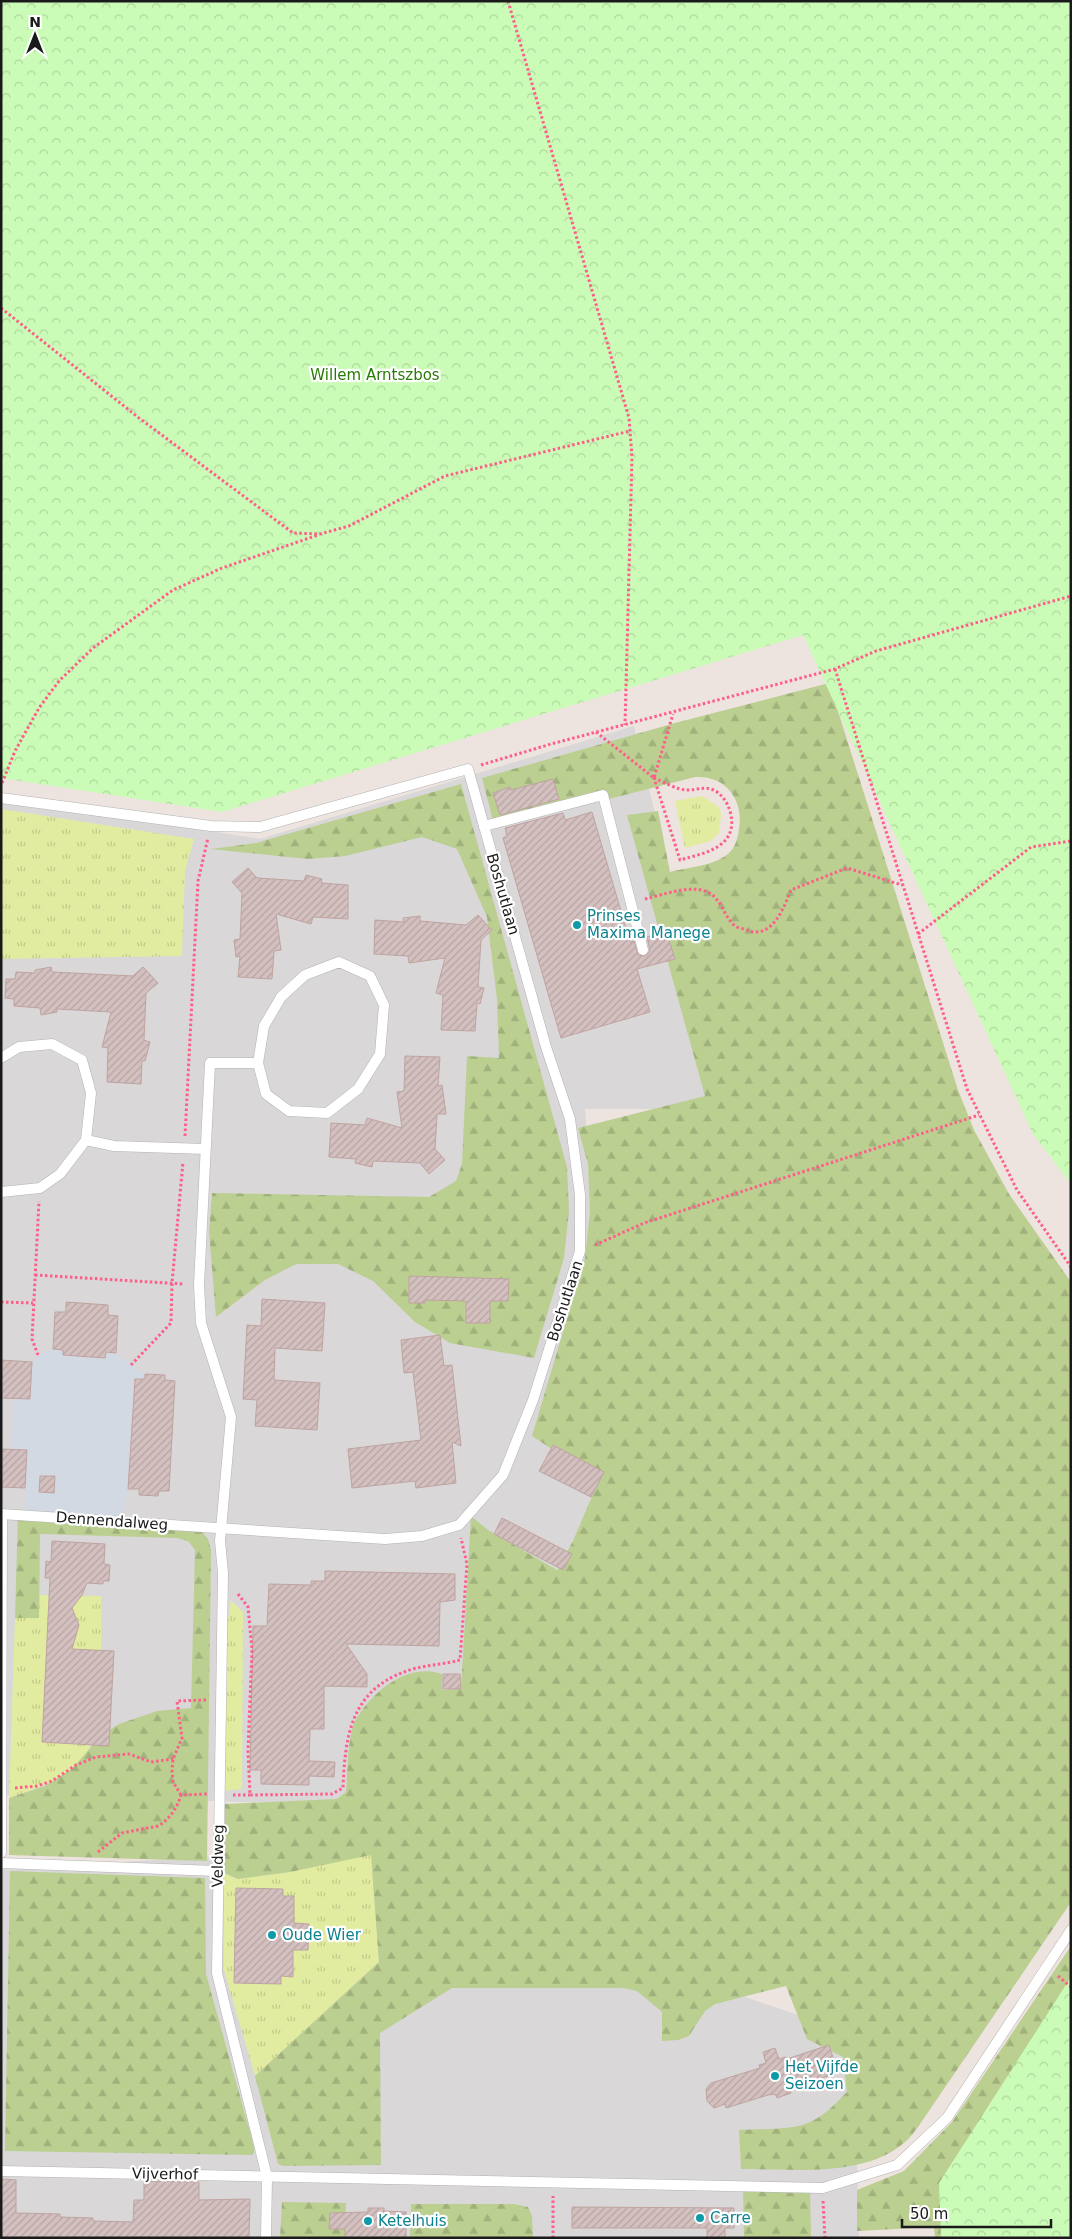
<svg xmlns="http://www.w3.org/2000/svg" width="1072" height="2239" font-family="'DejaVu Sans',sans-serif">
<defs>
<pattern id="grass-tufts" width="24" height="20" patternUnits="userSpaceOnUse" patternTransform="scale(1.25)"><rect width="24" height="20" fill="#e2eca0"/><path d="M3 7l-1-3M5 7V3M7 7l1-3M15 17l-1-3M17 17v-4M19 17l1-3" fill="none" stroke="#c1ca89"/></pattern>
<pattern id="forest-firs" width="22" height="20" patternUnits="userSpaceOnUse" patternTransform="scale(1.25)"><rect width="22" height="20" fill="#bbcf91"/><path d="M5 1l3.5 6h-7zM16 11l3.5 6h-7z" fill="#a0b17c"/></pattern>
<pattern id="park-crowns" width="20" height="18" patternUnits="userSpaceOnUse" patternTransform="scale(1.25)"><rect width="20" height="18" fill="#cbfcb7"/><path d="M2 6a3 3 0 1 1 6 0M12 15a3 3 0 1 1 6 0" fill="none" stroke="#aed79d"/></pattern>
<pattern id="building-hatch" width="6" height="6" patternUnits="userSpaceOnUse" patternTransform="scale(1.25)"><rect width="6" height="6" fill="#d4c0bf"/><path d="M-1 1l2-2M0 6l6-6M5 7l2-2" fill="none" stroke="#b5a4a4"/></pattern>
</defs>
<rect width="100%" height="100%" fill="#ede3df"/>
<g fill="#d9d7d8">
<polygon points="634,726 726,1109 585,1109 619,1482 384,1806 1,1795 1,798 260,839"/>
<polygon points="311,1850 854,2034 859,2238 1,2238 1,1870"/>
</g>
<g fill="url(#grass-tufts)">
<polygon points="702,796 720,808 721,815 719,833 711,841 685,848 675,801"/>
<polygon points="1,809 194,839 185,871 182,956 1,959"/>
<path d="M40,1595L101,1596V1712C93,1768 57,1782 9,1798L15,1618L39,1617Z"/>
<polygon points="231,1600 243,1612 242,1784 241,1789 224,1791 227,1627"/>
<polygon points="371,1854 379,1962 255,2076 224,1970 224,1873 238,1879 290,1872"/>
</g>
<g fill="url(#forest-firs)">
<path d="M829,683L958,1090L974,1130L1009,1194L1071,1282V1902L918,2127C914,2132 910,2138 905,2142C865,2178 791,2169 741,2169L739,2130C762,2128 793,2132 814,2120C826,2114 837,2102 847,2092L843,2057L807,2039L786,1986L715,2004L705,2011L689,2036L678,2040L662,2041V2012L637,1991L623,1988H452L380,2033L381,2165L283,2166L278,2164L255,2076L379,1962L371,1855L290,1872L238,1879L224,1873L225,1804L337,1799L346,1792C348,1769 347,1745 354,1723C356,1718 360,1714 362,1710C380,1686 411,1663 442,1674V1690L461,1689L471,1516L488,1530L557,1570L573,1541L599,1480L532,1436L585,1258L590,1212L588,1164L578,1128L705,1096L627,815L658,811L670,872C689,867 717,866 731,851C736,845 738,837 739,829C744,800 726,775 695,777L495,828L482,778L675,723Z"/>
<polygon points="461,784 567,1167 569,1211 564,1258 534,1358 450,1343 415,1322 373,1281 338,1264 296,1264 265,1280 216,1317 209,1231 212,1193 429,1197 456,1181 462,1164 467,1056 499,1058 497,999 487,917 457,849 422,837 345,856 308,859 211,849 256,843"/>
<polygon points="18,1514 201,1531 208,1539 211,1550 207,1861 9,1855 9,1798 45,1786 73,1768 91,1747 95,1739 119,1724 157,1711 191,1708 195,1550 188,1541 177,1538 40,1534 39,1618 15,1618"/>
<polygon points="10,1871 205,1878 206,1974 255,2150 252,2155 5,2151"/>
<polygon points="1071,1946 1071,2238 935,2238 934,2227 857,2231 857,2190 904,2171 952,2122"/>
<polygon points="743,2186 810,2186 811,2238 744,2238"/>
<polygon points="282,2202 346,2203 345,2238 280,2238"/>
<polygon points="411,2204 514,2204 528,2207 532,2216 533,2238 410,2238"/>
</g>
<g fill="url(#park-crowns)">
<polygon points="1,1 1071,1 1071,1184 1033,1134 803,635 222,812 1,778"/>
<polygon points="1071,1977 1071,2238 941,2238 939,2183"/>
</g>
<polygon fill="#d3d9e3" points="53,1349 63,1350 63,1355 105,1358 106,1352 116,1354 145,1374 145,1379 135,1379 128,1489 121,1520 26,1516 25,1488 11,1449 14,1398 30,1399 32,1362 38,1355"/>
<g fill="url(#building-hatch)" stroke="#bfa3a1">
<polygon points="553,779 559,799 500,815 493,793 510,787 511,790"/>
<polygon points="592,812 630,942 634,941 638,955 645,956 650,951 647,937 666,931 675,959 637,969 650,1012 561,1038 503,838 507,836 505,828 563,813 565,820"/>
<polygon points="248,868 257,878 304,881 306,875 322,879 321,883 348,885 348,919 313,917 311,924 276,914 281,950 274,951 272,979 238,977 240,956 236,957 234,940 240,939 242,893 232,882"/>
<polygon points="478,915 492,930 481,940 478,987 484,988 480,1004 477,1003 475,1031 441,1030 443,995 436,993 445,958 409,963 408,956 374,954 375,920 404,922 403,918 420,916 420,921 466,925"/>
<polygon points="51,967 52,972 133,976 143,967 158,983 146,993 144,1040 150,1042 145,1061 142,1061 141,1084 107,1082 108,1048 102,1047 111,1012 57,1009 57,1012 41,1015 40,1008 14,1006 14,999 5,998 6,979 15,979 16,972 35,973 35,970"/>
<polygon points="405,1056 440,1057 438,1086 442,1085 446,1114 437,1114 435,1149 445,1160 429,1174 420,1163 373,1161 372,1167 355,1163 356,1159 329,1157 331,1123 365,1125 367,1118 402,1128 397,1092 404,1091"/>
<polygon points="409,1276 509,1279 508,1301 490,1301 490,1323 466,1323 466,1301 425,1300 425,1303 409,1303"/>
<polygon points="262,1299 325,1303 322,1351 275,1348 274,1380 320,1383 317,1430 255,1426 257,1400 243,1399 247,1325 261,1326"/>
<polygon points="66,1302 108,1305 108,1315 118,1316 116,1353 106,1352 105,1358 63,1355 63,1350 53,1349 55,1312 66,1312"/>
<polygon points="440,1335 444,1366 452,1365 461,1446 452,1442 456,1483 416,1488 415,1481 352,1488 348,1449 421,1440 413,1372 404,1373 401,1340"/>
<polygon points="1,1360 32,1362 30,1399 1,1398"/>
<polygon points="145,1374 165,1375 165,1380 175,1381 169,1491 159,1491 158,1496 139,1495 139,1489 128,1489 135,1379 145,1379"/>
<polygon points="553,1445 604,1472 591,1497 539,1471"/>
<polygon points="1,1449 27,1450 25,1488 1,1487"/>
<polygon points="40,1476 55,1476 54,1493 39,1492"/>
<polygon points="502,1518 572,1554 563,1570 494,1534"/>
<polygon points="52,1541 105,1544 104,1564 110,1565 109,1581 103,1581 103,1584 87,1583 82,1595 72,1608 79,1625 72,1649 114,1651 109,1746 42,1742 50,1578 45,1578 46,1561 51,1562"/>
<polygon points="325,1571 455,1574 455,1600 440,1602 439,1646 346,1644 367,1674 367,1687 324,1686 324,1729 310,1729 309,1761 335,1762 334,1777 309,1776 309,1785 261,1784 261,1770 250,1770 253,1626 267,1626 269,1584 311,1585 311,1581 325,1581"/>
<polygon points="443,1674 460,1674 461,1689 443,1689"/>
<polygon points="236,1888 283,1889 283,1896 294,1896 294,1923 309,1924 308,1950 293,1950 293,1977 281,1976 281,1984 234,1983"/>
<polygon points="829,2045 838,2073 796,2086 790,2089 791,2093 777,2098 775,2094 768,2095 726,2108 725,2104 714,2108 707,2101 706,2089 711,2083 760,2068 759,2065 766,2063 763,2052 775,2048 779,2059 786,2057 787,2059"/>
<polygon points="1,2179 16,2180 16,2213 60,2214 60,2217 93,2218 93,2221 133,2222 134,2200 144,2200 144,2181 199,2182 199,2200 250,2199 249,2238 1,2238"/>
<polygon points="572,2207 734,2208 734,2228 725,2228 725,2238 707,2238 707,2228 572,2228"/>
<polygon points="368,2208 384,2208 384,2211 406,2212 406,2238 345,2238 345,2229 329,2229 330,2213 368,2212"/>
</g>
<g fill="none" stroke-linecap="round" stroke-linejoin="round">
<g stroke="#b3b3b3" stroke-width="11">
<g id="lane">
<polyline points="1,798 211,826 260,827 468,769 546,1047 570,1119 580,1195 580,1251 533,1400 503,1475 459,1525 422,1536 385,1539 1,1514"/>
<polyline points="484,826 603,795 643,950"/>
<polyline points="1,1058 19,1047 52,1044 82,1060 91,1093 86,1140 60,1174 40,1188 1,1192"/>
<polyline points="258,1063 264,1026 281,997 305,975 339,962 370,976 384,1005 380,1054 358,1089 327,1113 289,1111 266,1094 258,1063 210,1063 199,1285 201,1323 231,1417 220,1541 223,1573 217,1973 267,2177 266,2238"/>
<polyline points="86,1140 114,1146 205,1149"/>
<polyline points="1,1853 2,1514"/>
<polyline points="1,1863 217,1871"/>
<polyline points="1,2171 823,2188 897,2165 947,2118 1071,1930"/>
</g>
</g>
<g stroke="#ff5e8a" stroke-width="3" stroke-dasharray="2.5 2.5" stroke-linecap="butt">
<polyline points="508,1 629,418 632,457 625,725"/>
<polyline points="1,308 139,418 293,533 320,534 349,526 445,476 630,431"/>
<polyline points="835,669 967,1089 1017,1190 1071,1267"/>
<polyline points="596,732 654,778 673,714"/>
<polyline points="481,765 551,744 835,669 876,651 1071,596"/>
<path d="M654,778C664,782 677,790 687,790C698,790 707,785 717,792C725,798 729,806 731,815C737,848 704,853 680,860Z"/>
<polyline points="2,783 15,751 39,708 59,681 93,648 173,590 222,568 318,535"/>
<path d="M645,899C663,895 687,885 705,891C721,896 723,916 735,926C738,928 745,929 749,931C773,938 784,907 791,890L847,868L902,885"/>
<polyline points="918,934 1031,847 1071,841"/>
<polyline points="185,1136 198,881 208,838"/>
<polyline points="595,1245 644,1223 979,1115"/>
<polyline points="35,1275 184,1284"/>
<polyline points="1,1302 33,1303"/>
<polyline points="38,1355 32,1339 39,1201"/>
<polyline points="131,1365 171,1323 172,1283 183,1162"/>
<path d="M238,1594L248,1607L252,1650L248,1750L250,1795L332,1794L343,1788C345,1738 350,1692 404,1672C421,1665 442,1665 460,1660L467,1564L461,1538"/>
<polyline points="15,1788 37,1786 52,1781 76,1765 96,1757 129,1754 151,1762 173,1759"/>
<polyline points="181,1795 173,1782 172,1770 173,1759 182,1738 177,1701 207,1700"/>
<polyline points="233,1795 250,1795"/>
<path d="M98,1852L122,1833L158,1826C170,1819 177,1808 181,1795L207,1794"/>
<polyline points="1058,1976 1071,1987"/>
<polyline points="823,2201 825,2238"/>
<polyline points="553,2238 553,2196"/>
</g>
<use href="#lane" stroke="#fff" stroke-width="10"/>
</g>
<g fill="#0f9aa8" stroke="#fff" stroke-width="2">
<circle cx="577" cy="925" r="5"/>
<circle cx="272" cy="1935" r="5"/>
<circle cx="775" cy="2076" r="5"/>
<circle cx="700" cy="2218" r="5"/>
<circle cx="368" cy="2221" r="5"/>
</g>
<g text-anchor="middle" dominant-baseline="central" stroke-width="4.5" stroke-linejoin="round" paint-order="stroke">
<g font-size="15" fill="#287c05" stroke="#fff">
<text x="375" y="375">Willem Arntszbos</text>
</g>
<g font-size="15" fill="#1a1a1a" stroke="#fff">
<text transform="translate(503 894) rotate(74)">Boshutlaan</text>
<text transform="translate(565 1301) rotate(-72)">Boshutlaan</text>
<text transform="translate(112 1521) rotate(4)">Dennendalweg</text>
<text transform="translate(218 1856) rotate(-89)">Veldweg</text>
<text transform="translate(165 2174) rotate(1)">Vijverhof</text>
</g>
<g font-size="15" fill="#0d838f" stroke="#fff" text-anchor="start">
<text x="587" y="916">Prinses<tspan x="587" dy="17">Maxima Manege</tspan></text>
<text x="282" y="1935">Oude Wier</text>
<text x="785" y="2067">Het Vijfde<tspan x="785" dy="17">Seizoen</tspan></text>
<text x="710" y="2218">Carre</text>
<text x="378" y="2221">Ketelhuis</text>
</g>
</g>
<rect width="1072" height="2239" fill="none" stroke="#1a1a1a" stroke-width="5"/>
<g transform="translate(35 35)" stroke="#ffffff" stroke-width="4" paint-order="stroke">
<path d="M0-4L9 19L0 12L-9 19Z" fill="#1a1a1a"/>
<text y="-8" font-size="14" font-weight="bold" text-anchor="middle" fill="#1a1a1a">N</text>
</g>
<path d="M902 2219v8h149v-8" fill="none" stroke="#1a1a1a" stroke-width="2.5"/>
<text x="910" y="2219" font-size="15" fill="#1a1a1a" stroke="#ffffff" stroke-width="4" paint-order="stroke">50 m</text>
</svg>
